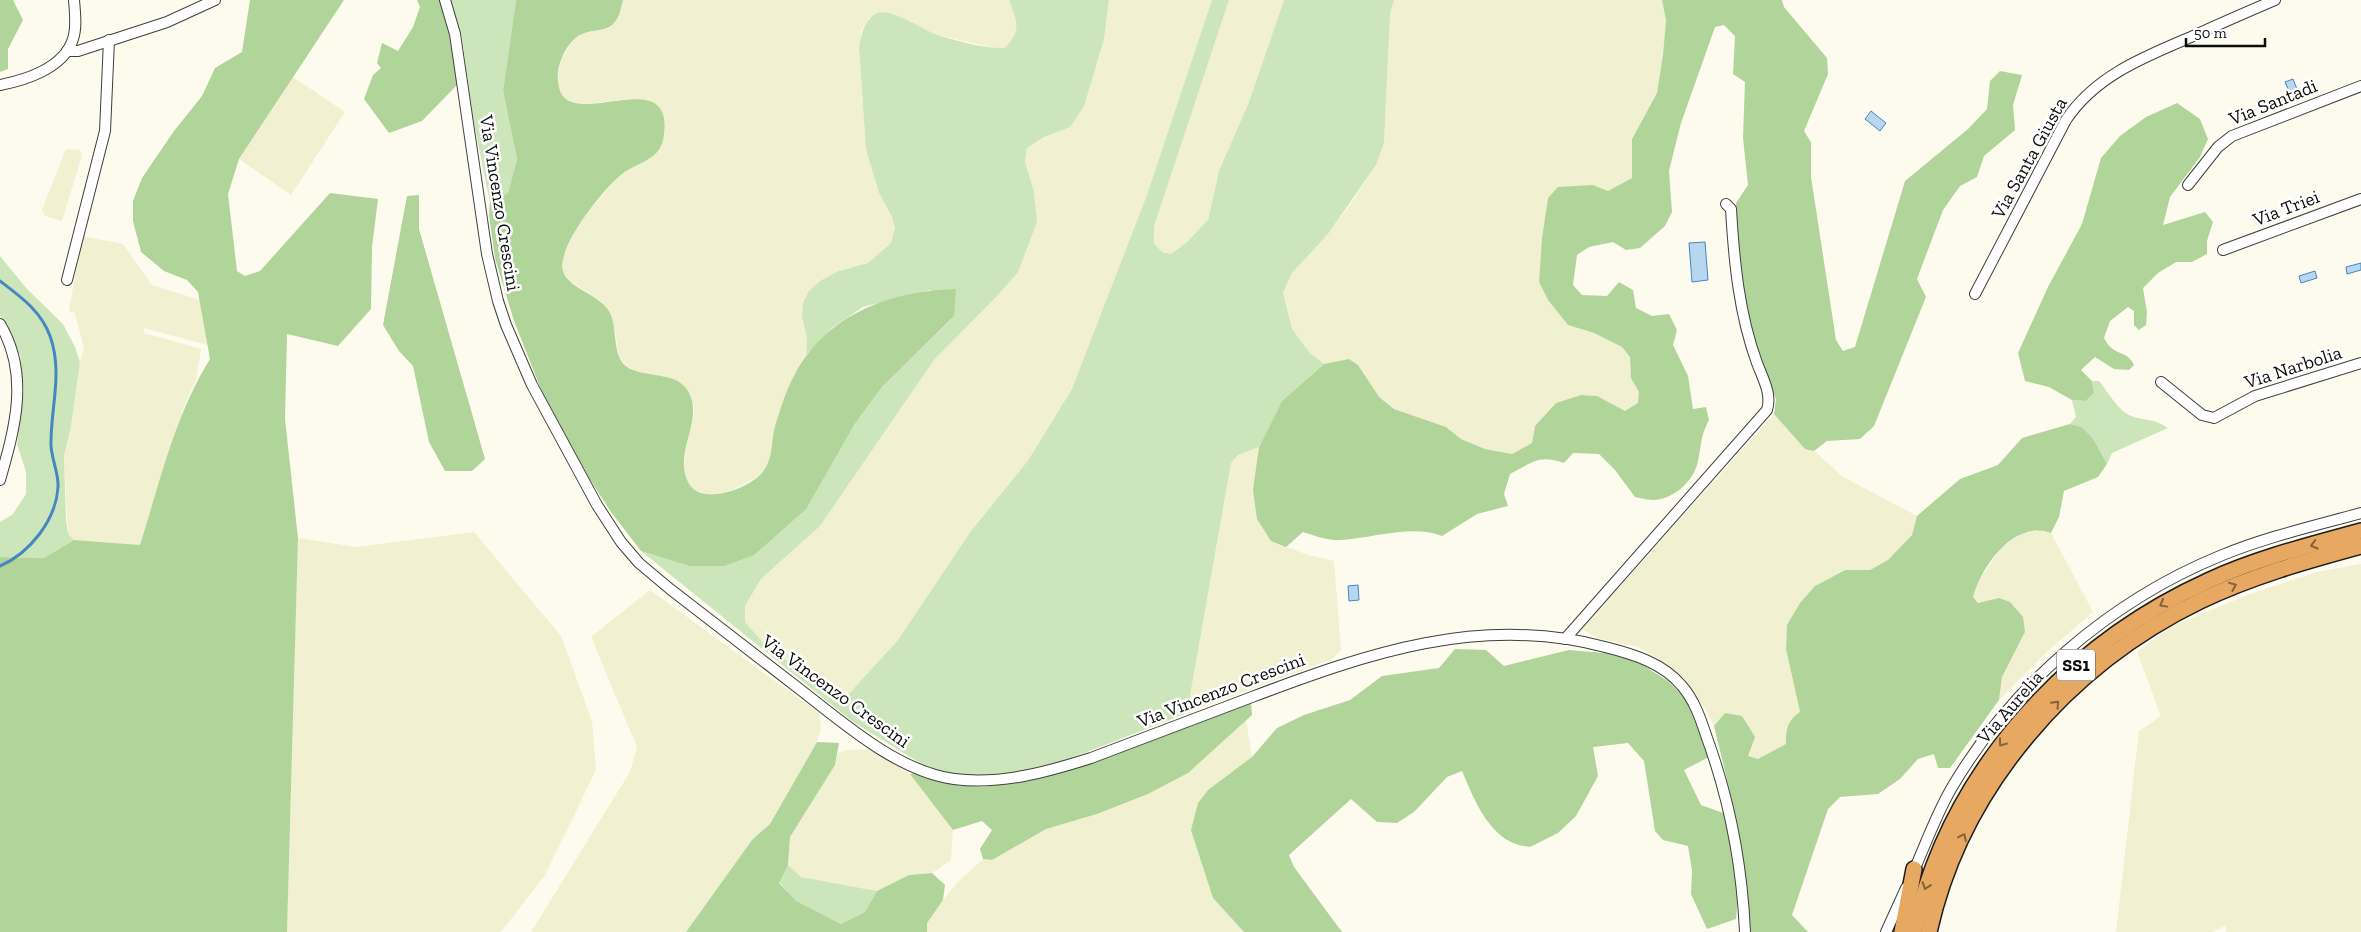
<svg xmlns="http://www.w3.org/2000/svg" width="2361" height="932" font-family="'Zilla Slab',serif">
<rect width="100%" height="100%" fill="#fdfbee"/>
<g fill="#f1f0d0">
<polygon points="623,0 1009,0 1018,24 1013,39 1005,48 994,48 938,35 878,13 869,18 861,32 859,48 866,149 879,193 892,217 896,228 891,243 868,263 839,271 802,316 807,339 806,355 793,378 775,427 770,462 759,476 725,494 703,495 695,492 687,482 684,469 686,450 694,416 694,405 625,365 619,357 615,330 601,301 570,281 563,271 563,257 579,222 620,175 632,167 629,99 576,105 562,96 557,82 561,60 573,40 583,33 604,29 620,13"/>
<polygon points="1109,0 1212,0 1147,195 1104,309 1072,389 1027,462 971,531 898,640 845,698 829,691 764,644 745,622 745,606 761,579 820,526 934,360 997,296 1034,192 1025,162 1027,148 1044,137 1070,127 1104,39"/>
<polygon points="1229,0 1284,0 1249,102 1219,171 1208,220 1186,243 1171,254 1162,252 1154,243 1154,226"/>
<polygon points="1394,0 1662,0 1666,20 1663,55 1657,93 1632,139 1632,178 1608,191 1593,185 1548,198 1542,238 1539,282 1548,300 1568,325 1594,333 1622,347 1630,357 1631,378 1639,392 1639,403 1625,412 1597,396 1581,395 1556,403 1535,426 1532,443 1512,454 1485,449 1461,439 1446,427 1394,409 1379,397 1358,365 1349,359 1324,364 1310,353 1292,329 1283,293 1292,273 1328,234 1352,202 1376,165 1384,143 1390,14"/>
<polygon points="293,77 345,112 291,195 239,159"/>
<polygon points="69,149 80,150 82,155 62,221 45,216 42,210 65,151"/>
<polygon points="82,236 123,244 152,285 200,300 208,345 144,328 144,333 201,349 196,380 185,404 140,545 74,540 68,534 64,456 71,426 80,362 84,349 75,313 69,311"/>
<polygon points="1774,414 1805,449 1814,451 1843,477 1917,516 1912,535 1888,560 1870,570 1844,570 1815,586 1787,625 1786,649 1800,713 1791,719 1787,728 1786,744 1759,759 1747,756 1725,714 1714,726 1703,705 1687,683 1666,664 1638,647 1597,638 1582,629"/>
<polygon points="1259,447 1258,462 1271,541 1308,555 1334,561 1341,650 1332,659 1187,713 1231,463 1238,455"/>
<polygon points="2041,530 2051,533 2093,612 2048,651 1999,700 2002,677 2025,632 1999,598 1979,603 1973,597 1976,585 2001,548 2021,534"/>
<polygon points="474,532 561,636 592,721 596,770 545,875 501,932 287,932 298,538 356,547"/>
<polygon points="2361,564 2361,932 2226,932 2226,925 2213,932 2116,932 2139,731 2161,716 2137,652 2172,626 2250,594 2317,572"/>
<polygon points="650,590 819,713 821,728 817,742 770,824 752,840 686,932 531,932 630,772 637,747 591,637"/>
<polygon points="1246,720 1252,757 1208,790 1198,803 1213,898 1244,932 927,932 927,923 943,900 958,882 983,859 992,860 1046,829 1097,814 1148,794 1188,773"/>
<polygon points="869,749 910,774 934,804 953,830 951,860 932,873 909,875 877,891 801,877 788,865 790,837 835,765 838,753 848,750"/>
</g>
<g fill="#cde5ba">
<polygon points="449,0 516,0 503,91 517,159 508,193 490,202 473,119 462,37"/>
<path d="M1009,0H1109L1104,39L1084,106L1070,127L1044,137L1027,148L1025,162L1034,192L1037,222L1018,272L997,296L934,360L820,526L761,579L745,606V622L764,644L829,691L845,698L898,640L971,531L1027,462L1072,389L1147,195L1212,0H1229L1154,226V243L1162,252L1171,254L1186,243L1208,220L1219,171L1249,102L1284,0H1394L1390,14L1384,143L1376,165L1328,234L1292,273L1283,293L1292,329L1310,353L1324,364L1282,401L1259,447L1238,455L1231,463L1187,713L1051,766L1017,774L977,776L947,774L920,763L853,722L641,551L689,566H724L854,425L882,387L954,316L930,290L863,307L832,328L806,355L807,339L802,316L803,303L809,291L820,281L839,271L868,263L891,243L895,228L892,217L879,193L866,149L859,48C861,36 864,18 878,13C892,8 922,30 938,35C958,41 984,49 1005,48C1022,30 1017,21 1009,0Z"/>
<polygon points="0,256 27,289 63,324 75,347 80,362 71,426 64,456 66,520 68,534 74,540 44,558 0,557 0,522 13,514 26,494 26,472 17,444 24,391 20,355 0,314"/>
<path d="M2092,381H2099C2109,393 2119,413 2134,417C2148,421 2155,419 2168,428L2112,453L2107,464L2094,440L2082,427L2070,424L2076,417L2072,400L2086,401L2094,393Z"/>
<polygon points="788,865 801,877 877,891 865,912 841,924 795,901 779,882"/>
</g>
<g fill="#b1d49b">
<polygon points="0,0 13,0 23,20 8,49 8,69 0,72"/>
<path d="M250,0H344L239,159L228,194L237,271L245,276L260,271L330,193L378,199L372,247L371,309L338,346L287,334L285,419L298,538L287,932H0V557L44,558L74,540L140,545C160,482 175,415 210,359L198,292L187,280L164,271L141,252L133,221V201L142,178L174,131L202,96L215,68L242,52Z"/>
<polygon points="417,0 440,0 450,21 457,85 422,121 389,133 364,99 373,75 381,68 377,63 382,43 398,51 413,27 420,7"/>
<path d="M516,0H623C621,9 619,19 612,25C603,32 590,29 580,35C563,45 552,75 561,93C579,128 678,61 663,140C659,160 636,163 622,174C604,188 556,247 563,271C569,290 602,294 611,315C616,329 614,346 620,359C632,382 674,367 688,391C705,420 673,452 688,482C700,507 746,489 760,475C775,460 770,441 776,423C781,408 786,390 794,376C826,314 890,291 956,289L954,316L882,387L854,425L806,509L754,555L724,566H689L641,551L611,512L589,478L544,397L514,321L495,258L489,215L490,202L508,193L517,159L503,91Z"/>
<path d="M1662,0H1782L1784,7L1827,58L1828,74L1804,131L1811,142V177L1836,340L1843,351L1855,347L1905,181L1968,129L1987,109L1990,81L2000,71L2022,75L2013,105L2015,130L1984,156L1977,177L1960,186L1943,210L1917,279L1926,297L1874,426L1860,439L1827,441L1814,451L1805,449L1774,414L1776,399L1750,336L1734,228L1736,203L1748,185L1743,138L1745,82L1733,74L1735,36L1724,25L1715,27L1681,123L1669,171L1672,212L1665,226L1640,248L1626,250L1613,242L1589,247L1577,255L1573,285L1582,295L1607,296L1619,282L1633,290L1636,308L1652,316L1669,314L1677,330L1673,345L1688,376L1693,409L1706,407L1709,420C1700,437 1702,444 1698,461C1694,481 1674,499 1654,500C1648,500 1641,498 1635,497L1615,470L1599,454L1573,453L1564,463C1539,454 1533,462 1510,474L1504,494L1508,506L1477,514L1442,536C1412,524 1373,538 1341,540C1328,541 1316,536 1303,532L1286,547L1271,541L1257,519L1253,490L1259,447L1282,401L1324,364L1349,359L1358,365L1379,397L1394,409L1446,427L1461,439L1485,449L1512,454L1532,443L1535,426L1556,403L1581,395L1597,396L1625,411L1638,403L1639,392L1631,378L1630,357L1622,347L1594,333L1568,325L1548,300L1539,282L1542,238L1548,198L1558,187L1593,185L1608,191L1632,178V139L1657,93L1663,55L1666,20Z"/>
<path d="M2177,103L2200,119L2208,139L2200,157L2170,197L2163,225L2205,212L2213,222L2207,241V254L2192,262H2176L2158,273L2143,288L2147,312L2146,325L2139,330L2134,325V311L2128,307L2110,321L2104,338C2113,357 2127,349 2134,365L2129,370L2114,369L2095,357L2081,370L2092,381L2094,393L2086,401L2072,400L2049,387L2025,381L2018,353L2048,287L2082,224L2101,158L2120,136L2146,117Z"/>
<polygon points="419,195 419,229 485,459 472,471 445,471 429,442 413,366 399,351 383,325 407,196"/>
<path d="M2070,424L2082,427L2094,440L2107,464L2098,477L2064,491L2059,517L2051,533C2014,519 1981,567 1973,597L1978,603L1999,598L2010,602L2023,617L2025,632L2002,677L1999,700L1950,768H1938L1934,754L1918,759L1900,779L1878,794L1840,797L1828,809L1792,915L1808,932H1751L1733,804L1714,726L1725,713L1742,716L1755,737L1748,756L1758,759L1786,744C1786,729 1787,721 1800,712L1786,649L1787,625L1800,603L1815,586L1845,570H1870L1888,560L1912,535L1917,516L1960,479L1998,465L2022,438Z"/>
<path d="M1455,649L1486,650L1504,666L1569,650L1614,654L1641,664L1668,681L1692,705L1709,757L1684,770L1701,805L1726,814L1738,898L1736,919L1707,929L1691,894L1692,871L1688,846L1663,840L1655,831L1644,761L1628,743L1593,747L1598,776L1576,816L1558,833L1530,847C1524,846 1516,845 1511,842C1486,830 1472,795 1462,771L1447,777L1414,812L1397,823L1377,822L1351,799L1289,855L1294,867L1342,932H1244L1213,898L1191,830L1198,803L1208,790L1252,757L1277,728L1304,715L1350,700L1382,676L1439,668Z"/>
<polygon points="1244,703 1251,703 1252,715 1188,773 1148,794 1097,814 1046,829 992,860 983,859 980,849 992,830 982,821 953,830 910,774 918,773 955,785 983,787 1025,781 1080,765"/>
<polygon points="817,742 839,743 835,765 790,837 788,865 779,883 796,901 841,924 865,912 877,891 909,875 932,873 945,885 943,900 927,923 927,932 686,932 752,840 770,824"/>
</g>
<g fill="#b7d7f0" stroke="#4487c1">
<polygon points="2293,79 2299,94 2292,98 2285,82"/>
<polygon points="1871,111 1886,123 1880,131 1865,119"/>
<polygon points="1705,242 1708,280 1692,282 1689,243"/>
<polygon points="2361,263 2361,270 2347,274 2346,267"/>
<polygon points="2315,271 2317,278 2301,283 2299,276"/>
<polygon points="1358,585 1359,600 1349,601 1348,586"/>
</g>
<g fill="none" stroke-linecap="round" stroke-linejoin="round">
<path stroke="#4487c1" stroke-width="3" d="M0,281C21,297 41,311 50,336C63,372 51,406 51,442C50,456 59,472 58,487C56,520 30,553 0,566"/>
<g stroke="#3f3f3f" stroke-width="12">
<g id="minor">
<path d="M445,0L455,34L487,254L498,301L506,325L532,385L597,505L621,542L639,563L670,589C711,621 752,652 793,684C839,719 895,771 954,779C1001,785 1047,772 1091,758C1145,737 1199,717 1252,697C1368,653 1481,614 1605,647C1633,654 1663,663 1682,686C1695,701 1701,720 1707,738C1730,801 1742,865 1745,932"/>
<polyline points="67,51 78,51 167,22 215,0"/>
<path d="M0,85C26,80 64,68 73,39C77,27 75,13 74,0"/>
<polyline points="2188,185 2218,147 2232,136 2361,86"/>
<polyline points="2223,250 2361,199"/>
<polyline points="67,280 105,131 109,40"/>
<path d="M1975,294L2066,120C2095,76 2144,57 2191,37C2219,24 2247,12 2275,0"/>
<path d="M0,324C30,374 15,428 0,480"/>
<polyline points="2161,382 2202,415 2214,418 2255,396 2361,363"/>
<path d="M1565,639L1767,410C1772,394 1763,379 1757,363C1739,314 1734,261 1731,209L1726,204"/>
<path d="M1912,875C1925,846 1935,817 1951,789C2011,686 2110,601 2220,556C2266,537 2314,526 2361,513"/>
<polyline points="1886,932 1906,888"/>
</g>
</g>
<g stroke="#1d1d1d" stroke-width="18">
<g id="highway">
<polyline points="1902,932 1914,869"/>
<path d="M1914,932C1949,774 2064,646 2210,580C2258,558 2310,545 2361,531"/>
<path d="M1929,932C1961,787 2068,665 2200,601C2252,576 2306,561 2361,546"/>
</g>
</g>
<use href="#minor" stroke="#fff" stroke-width="10"/>
<use href="#highway" stroke="#e7a862" stroke-width="15"/>
</g>
<defs><path id="oneway-chevron" d="M-2-3.5L2.5 0L-2 3.5" fill="none" stroke-width="1.6" stroke-linecap="round" stroke-linejoin="round" transform="scale(1.25)"/></defs>
<g stroke="#84623b">
<use href="#oneway-chevron" transform="translate(2314 545) rotate(164)"/>
<use href="#oneway-chevron" transform="translate(2233 586) rotate(-22)"/>
<use href="#oneway-chevron" transform="translate(2163 604) rotate(151)"/>
<use href="#oneway-chevron" transform="translate(2056 704) rotate(-47)"/>
<use href="#oneway-chevron" transform="translate(2002 743) rotate(127)"/>
<use href="#oneway-chevron" transform="translate(1963 837) rotate(-64)"/>
<use href="#oneway-chevron" transform="translate(1926 886) rotate(109)"/>
</g>
<g text-anchor="middle" dominant-baseline="central" stroke-width="5" stroke-linejoin="round" paint-order="stroke">
<rect fill="#fff" stroke="#555" stroke-width="1" x="2057" y="649.5" width="38" height="31" rx="4"/>
<g font-size="18" font-weight="bold" fill="#0c0c0c">
<text x="2076" y="665">SS1</text>
</g>
<g font-size="19" fill="#0c0c0c" stroke="#fff">
<text transform="translate(2273 102) rotate(-22)">Via Santadi</text>
<text transform="translate(2029 158) rotate(-61)">Via Santa Giusta</text>
<text transform="translate(500 203) rotate(81)">Via Vincenzo Crescini</text>
<text transform="translate(2286 208) rotate(-21)">Via Triei</text>
<text transform="translate(2293 367) rotate(-18)">Via Narbolia</text>
<text transform="translate(1221 690) rotate(-21)">Via Vincenzo Crescini</text>
<text transform="translate(836 691) rotate(36)">Via Vincenzo Crescini</text>
<text transform="translate(2010 707) rotate(-49)">Via Aurelia</text>
</g>
</g>
<path d="M2186 38v8h79v-8" fill="none" stroke="#0c0c0c" stroke-width="2.5"/>
<text x="2194" y="38" font-size="15" fill="#0c0c0c" stroke="#ffffff" stroke-width="4" paint-order="stroke">50 m</text>
</svg>
